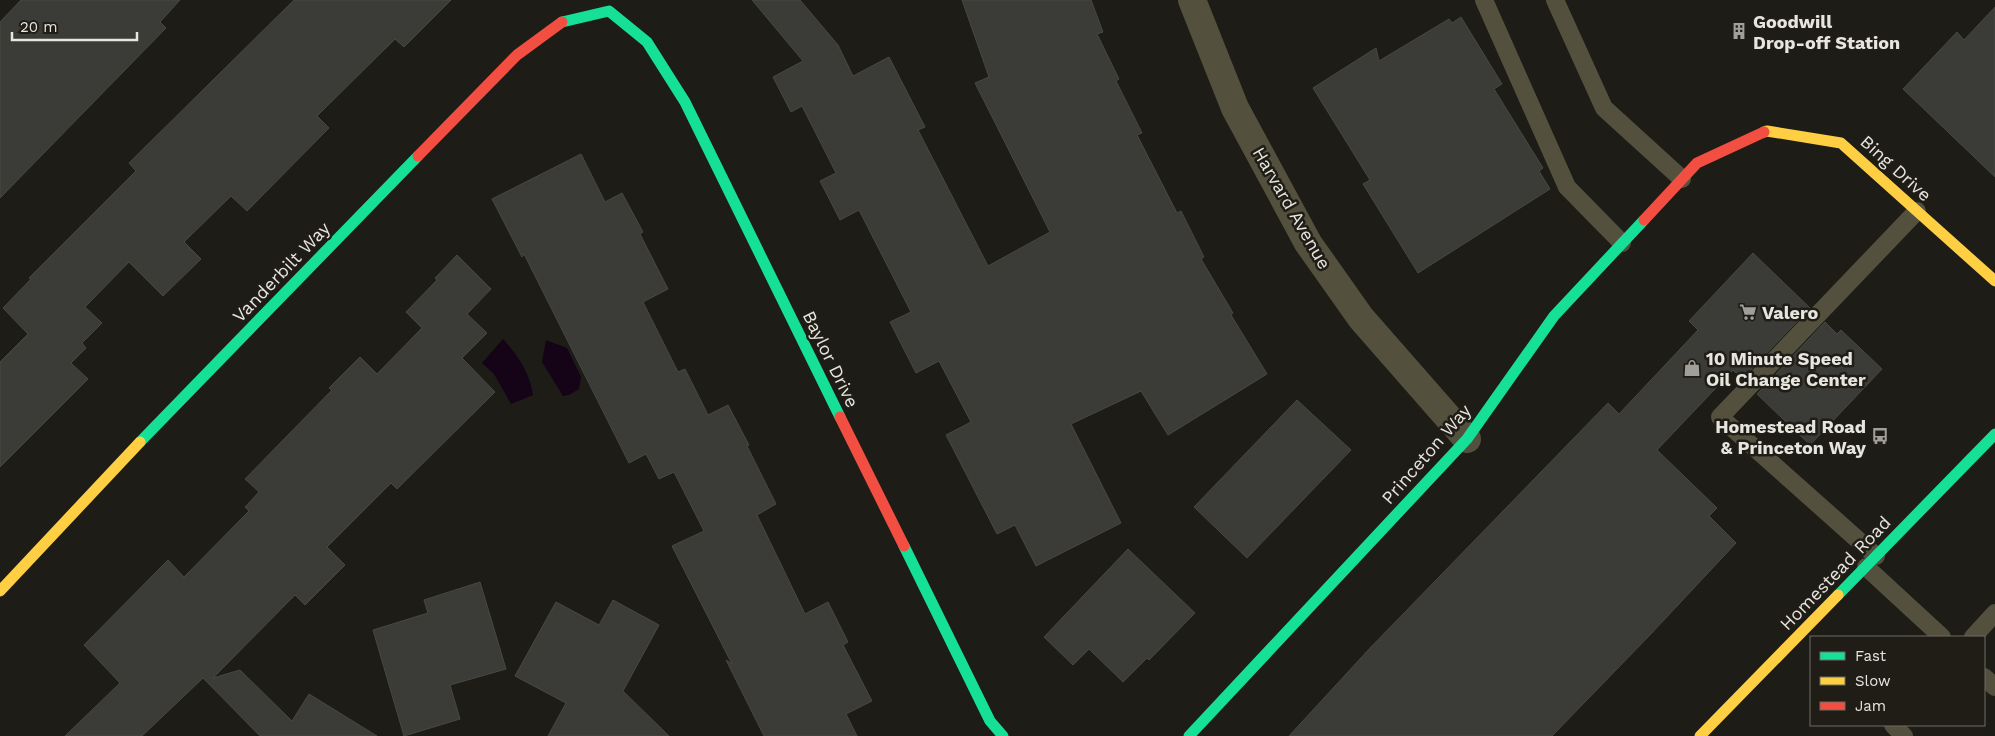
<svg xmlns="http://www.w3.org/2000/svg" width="1995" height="736" font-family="'Work Sans',sans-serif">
<rect width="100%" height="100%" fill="#1d1c17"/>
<g fill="#150317">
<path d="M503,339C518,356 530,373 533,395L511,404L494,374L482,363Z"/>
<polygon points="546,340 567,348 581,377 579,389 569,395 563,396 542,362"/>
</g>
<g fill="#3b3b37" stroke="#484844">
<polygon points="21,0 180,0 160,22 166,28 0,198 0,22"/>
<polygon points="294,0 451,0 404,47 395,39 317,116 329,128 247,211 231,196 184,242 201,259 163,296 129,262 85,307 102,323 82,343 86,348 71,363 88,379 0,467 0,362 28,334 3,308 31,279 29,278 136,171 129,163"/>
<polygon points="752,0 800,0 838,45 853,76 889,57 925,127 918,130 988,266 1050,232 975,83 989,77 962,0 1091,0 1103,32 1097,34 1119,79 1116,81 1142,133 1137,135 1177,213 1181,211 1204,257 1201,259 1233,313 1231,315 1267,374 1168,435 1141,391 1071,424 1121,523 1036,566 1015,525 997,534 946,435 971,422 939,361 916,373 890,322 911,312 859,210 840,220 820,181 836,173 802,106 791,112 773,77 803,61"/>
<polygon points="1995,7 1995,177 1903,89 1957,32 1964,40"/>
<polygon points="1461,17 1502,84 1494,89 1543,168 1539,171 1550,189 1418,273 1363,184 1370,180 1313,88 1376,48 1379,61 1449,19 1452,23"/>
<polygon points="581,154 605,202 622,193 643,232 640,234 668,289 643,302 678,372 685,369 708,415 728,405 749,445 747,446 776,504 757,515 805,614 828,602 848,642 843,645 872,701 846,714 857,736 764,736 726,660 732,664 672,546 704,531 674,472 659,479 646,454 629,463 524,254 522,257 492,199"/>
<polygon points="1753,253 1810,308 1742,379 1733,370 1657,450 1717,508 1709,516 1736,543 1649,636 1552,736 1289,736 1371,647 1608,403 1619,414 1698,330 1689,321"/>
<polygon points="457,255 491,289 467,314 487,333 462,358 495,392 397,489 391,483 327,547 345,565 305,605 295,595 213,678 240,670 292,721 309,694 377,736 260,736 203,678 142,736 65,736 120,683 84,645 168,560 184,577 249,511 245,507 259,492 245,479 332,390 329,388 360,357 377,374 422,328 406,312 437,280 435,278"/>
<polygon points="1825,322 1837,334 1841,330 1882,369 1810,445 1757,394"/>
<polygon points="1297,400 1351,450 1247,558 1194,507"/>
<polygon points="1128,549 1195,613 1149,660 1147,658 1123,682 1089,649 1073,665 1044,637"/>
<polygon points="480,582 506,669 450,685 460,719 404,736 373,630 428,613 424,600"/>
<polygon points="613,600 659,625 623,691 669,736 548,736 566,703 515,676 556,602 599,625"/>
</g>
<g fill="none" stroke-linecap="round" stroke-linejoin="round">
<g stroke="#53503d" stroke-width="18">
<polyline points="1484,0 1567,187 1622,243"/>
<polyline points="1555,0 1604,108 1682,179"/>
<polyline points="1876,556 1720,417 1917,211"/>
<polyline points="1866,567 1942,637"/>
<polyline points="1973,637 1995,613"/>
<polyline points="1984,677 1995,687"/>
<polyline points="1893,725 1904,736"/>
</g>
<polyline stroke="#53503d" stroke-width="28" points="1192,0 1235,108 1308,243 1361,318 1467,439"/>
<g stroke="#16e098" stroke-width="11">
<polyline points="562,22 609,11 647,42 685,102 840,417"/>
<polyline points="140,442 418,156"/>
<polyline points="904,546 990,721 1003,736"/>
<polyline points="1838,595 1995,434"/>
<polyline points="1189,736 1467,439 1554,316 1644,220"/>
</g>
<g stroke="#ffcf43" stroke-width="11">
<polyline points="1764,132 1767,131 1841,143 1995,281"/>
<polyline points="0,591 140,442"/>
<polyline points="1700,736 1838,595"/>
</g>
<g stroke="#f24e42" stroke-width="11">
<polyline points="418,156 517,55 562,22"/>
<polyline points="1644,220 1697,163 1764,132"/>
<polyline points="840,417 904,546"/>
</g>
</g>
<defs>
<g id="building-bare" transform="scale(1.35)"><path d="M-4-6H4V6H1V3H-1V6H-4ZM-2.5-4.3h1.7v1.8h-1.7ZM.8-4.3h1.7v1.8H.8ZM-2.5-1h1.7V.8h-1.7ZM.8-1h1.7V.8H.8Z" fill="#a09f99" stroke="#1f1d15" stroke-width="2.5" paint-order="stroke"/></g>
<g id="supermarket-bare" transform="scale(1.35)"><path d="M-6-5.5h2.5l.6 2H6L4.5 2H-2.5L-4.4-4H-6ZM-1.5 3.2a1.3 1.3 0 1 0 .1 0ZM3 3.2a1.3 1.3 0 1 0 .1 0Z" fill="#a09f99" stroke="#1f1d15" stroke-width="2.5" paint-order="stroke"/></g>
<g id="shop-bare" transform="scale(1.35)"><path d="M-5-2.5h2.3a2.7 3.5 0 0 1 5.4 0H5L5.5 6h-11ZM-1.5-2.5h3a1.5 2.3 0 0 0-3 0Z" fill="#a09f99" stroke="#1f1d15" stroke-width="2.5" paint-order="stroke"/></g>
<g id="bus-bare" transform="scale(1.35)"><path d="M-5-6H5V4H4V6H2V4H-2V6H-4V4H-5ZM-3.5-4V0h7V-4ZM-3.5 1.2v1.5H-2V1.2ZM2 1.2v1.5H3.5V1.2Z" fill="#a09f99" stroke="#1f1d15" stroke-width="2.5" paint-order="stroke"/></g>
</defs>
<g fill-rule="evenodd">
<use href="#building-bare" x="1739" y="31"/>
<use href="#supermarket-bare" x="1748" y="312"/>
<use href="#shop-bare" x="1692" y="368"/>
<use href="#bus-bare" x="1880" y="436"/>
</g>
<g text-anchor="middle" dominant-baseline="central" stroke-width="5" stroke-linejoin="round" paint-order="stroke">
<g font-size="18" font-weight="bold" fill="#e6e5df" stroke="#1f1d15" text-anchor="start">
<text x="1753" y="21">Goodwill<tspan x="1753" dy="21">Drop-off Station</tspan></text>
<text x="1762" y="312">Valero</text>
<text x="1706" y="358">10 Minute Speed<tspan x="1706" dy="21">Oil Change Center</tspan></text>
<text x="1866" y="426" text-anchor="end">Homestead Road<tspan x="1866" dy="21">&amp; Princeton Way</tspan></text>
</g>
<g font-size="18" fill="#e6e5df" stroke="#1f1d15">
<text transform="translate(1896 168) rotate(42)">Bing Drive</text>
<text transform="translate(1292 208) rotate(60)">Harvard Avenue</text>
<text transform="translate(281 272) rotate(-46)">Vanderbilt Way</text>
<text transform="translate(831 359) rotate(64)">Baylor Drive</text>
<text transform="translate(1426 454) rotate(-49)">Princeton Way</text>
<text transform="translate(1835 573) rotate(-46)">Homestead Road</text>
</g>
</g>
<rect x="1810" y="636" width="175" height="90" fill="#1f1d15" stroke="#6f6d66"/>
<rect x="1820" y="652" width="25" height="8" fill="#16e098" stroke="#6f6d66"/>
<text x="1855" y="661" font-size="15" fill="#e6e5df">Fast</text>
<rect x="1820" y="677" width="25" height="8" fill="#ffcf43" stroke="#6f6d66"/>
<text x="1855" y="686" font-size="15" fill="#e6e5df">Slow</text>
<rect x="1820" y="702" width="25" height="8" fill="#f24e42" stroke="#6f6d66"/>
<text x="1855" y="711" font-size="15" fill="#e6e5df">Jam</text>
<path d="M12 32v8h125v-8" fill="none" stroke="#e6e5df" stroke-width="2.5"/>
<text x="20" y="32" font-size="15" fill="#e6e5df" stroke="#1f1d15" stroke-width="4" paint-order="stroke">20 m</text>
</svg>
